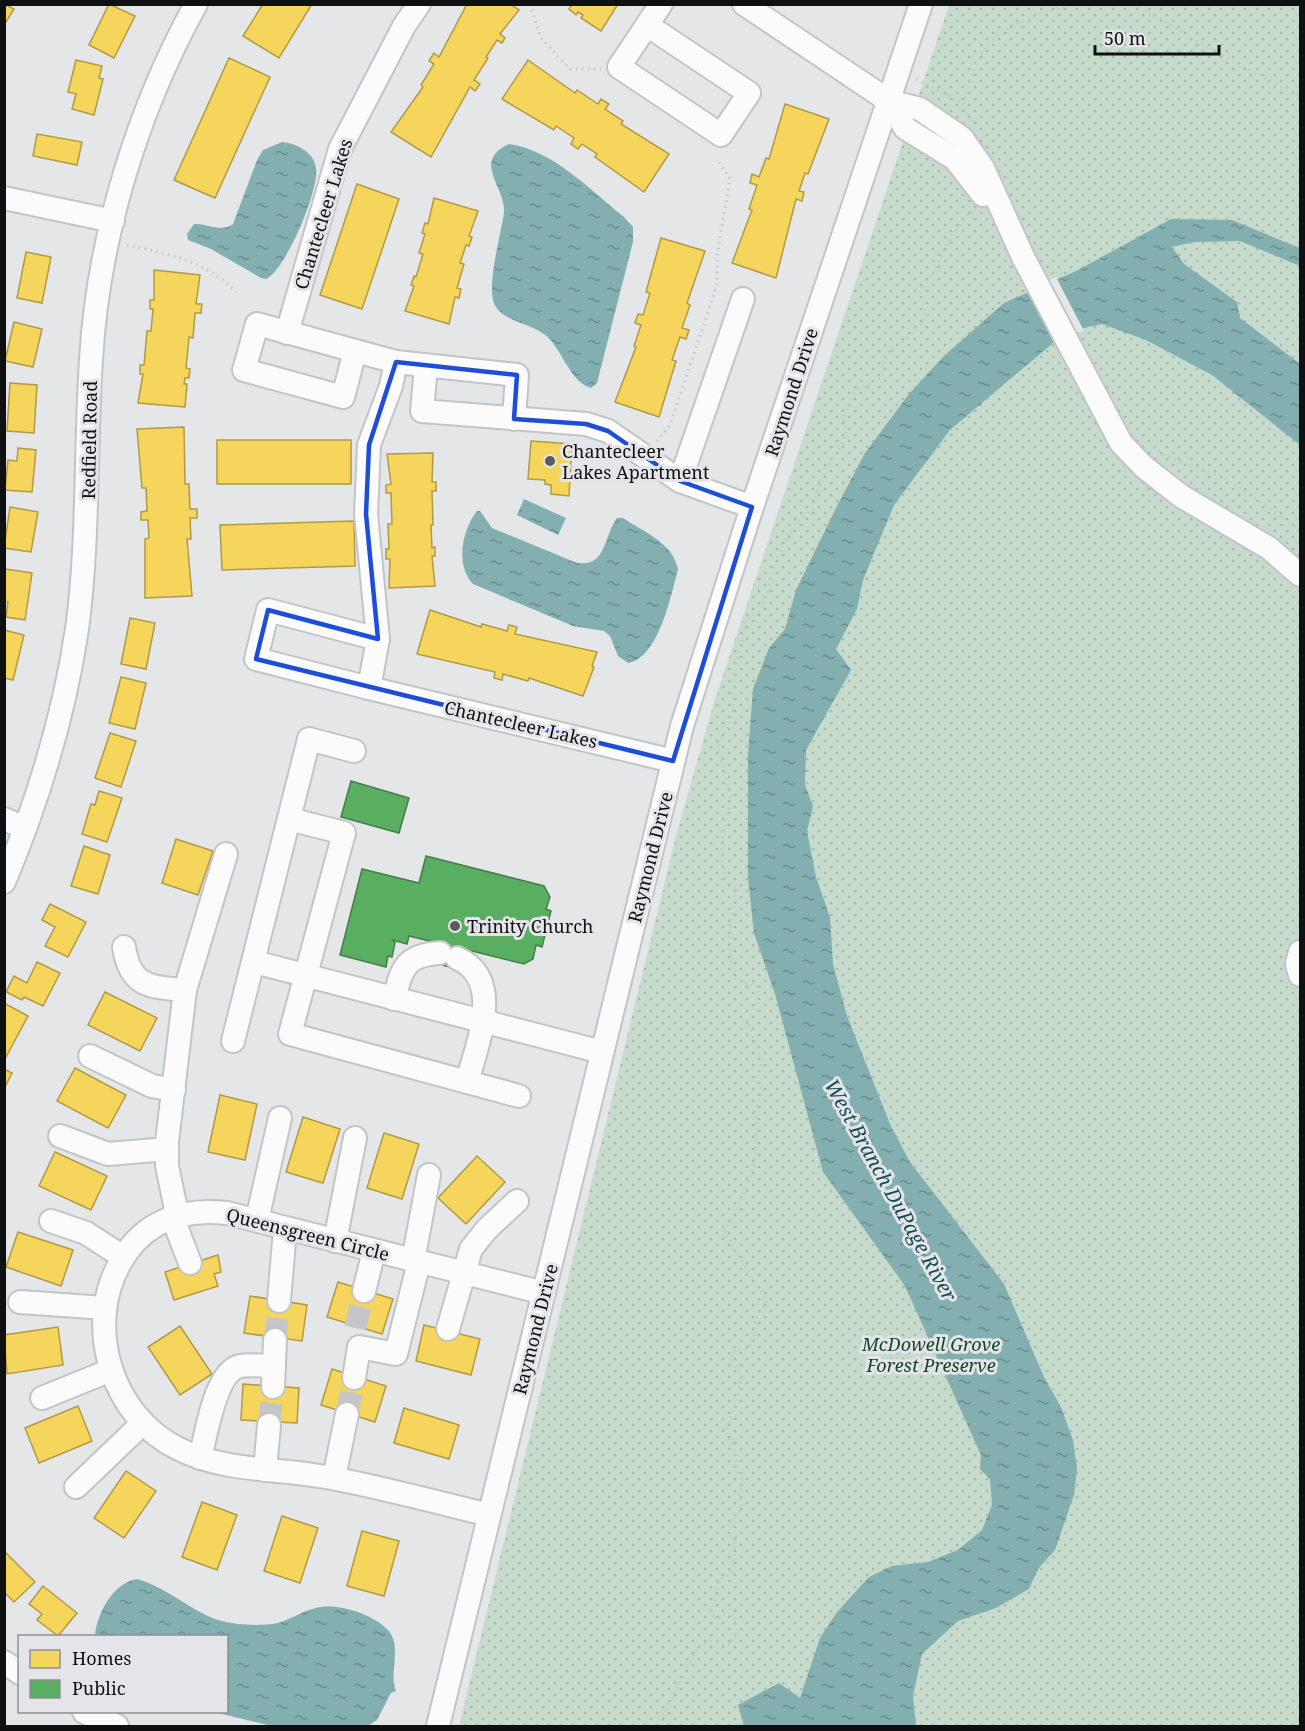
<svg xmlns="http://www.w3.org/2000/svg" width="1305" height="1731" font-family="'Noto Serif',serif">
<defs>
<pattern id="park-dots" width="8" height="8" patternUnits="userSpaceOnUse" patternTransform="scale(1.5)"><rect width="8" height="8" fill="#c6dbcc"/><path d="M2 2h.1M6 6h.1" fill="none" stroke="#a9bbae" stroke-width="1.8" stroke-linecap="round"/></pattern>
<pattern id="water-ripples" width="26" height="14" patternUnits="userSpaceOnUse" patternTransform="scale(1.5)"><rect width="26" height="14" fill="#83afb1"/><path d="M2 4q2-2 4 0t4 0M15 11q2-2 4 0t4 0" fill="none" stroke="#6a8d8f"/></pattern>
</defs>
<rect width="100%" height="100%" fill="#e4e6e8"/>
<polygon fill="url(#park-dots)" points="949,5 1300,5 1300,1726 459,1726 676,836 714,702"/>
<g fill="url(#water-ripples)">
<path d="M282,142C296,143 314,152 316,168C320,188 286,270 266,279L261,278L211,249L188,240L187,234L194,224C207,223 222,233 233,224L257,160L263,150Z"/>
<path d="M509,144C553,150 590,190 624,217L633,227V242L597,383L591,388C569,382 562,347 544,334C530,324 505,321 496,307C484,290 502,233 504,212C506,188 471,161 509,144Z"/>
<polygon points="1171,219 1232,220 1300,248 1300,266 1240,241 1194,242 1172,247 1184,264 1237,302 1240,318 1300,364 1300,445 1212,375 1146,340 1102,324 1066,332 950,430 894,505 863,580 857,609 836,649 851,670 806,750 805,785 813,806 807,831 816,877 830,917 833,964 847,1016 890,1124 910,1162 1004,1284 1044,1377 1061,1407 1073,1440 1077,1469 1074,1495 1055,1550 1038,1569 1029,1589 996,1608 958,1621 922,1654 913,1696 916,1726 744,1726 738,1705 779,1683 800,1698 820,1638 837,1612 869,1577 892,1566 928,1562 958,1550 982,1530 992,1505 990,1479 980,1469 981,1455 905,1286 823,1172 775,994 754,933 748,878 748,754 753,689 769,648 785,629 796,590 837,506 865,453 909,394 944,356 1004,303 1078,270"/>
<polygon points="524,499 566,518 558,535 517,515"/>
<path d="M477,511H480L492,528L577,563C607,567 603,537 617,518H623C644,532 673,543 678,569C671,595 659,658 628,663L618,656L610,636L604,631L573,626L473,584C455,565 462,530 477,511Z"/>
<path d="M137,1579C165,1587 184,1605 210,1617C228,1625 254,1626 273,1624C288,1622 301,1611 316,1608C336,1602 373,1614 388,1630C403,1647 388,1673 396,1691L391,1693L377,1720L368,1726H272L214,1712H226V1636H95C97,1613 113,1583 137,1579Z"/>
</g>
<polygon fill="#e4e6e8" points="1056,277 1084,331 1067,335 1055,344 1027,290"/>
<g fill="#f6d55c" stroke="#b19a46" stroke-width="1.5">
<polygon points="4,4 14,9 6,22 4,21"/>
<polygon points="109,4 135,16 114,58 89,45"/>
<polygon points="263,4 312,4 279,58 243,36"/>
<polygon points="510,4 519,10 500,34 505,38 502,43 497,40 486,57 488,58 474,80 480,84 475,91 470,87 431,157 391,132 423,87 421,85 434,64 429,61 434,53 439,57 467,4"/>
<polygon points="568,4 618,4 601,31 581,18 583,15 578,12 576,15 569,9 571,6"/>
<polygon points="229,58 270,77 215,198 174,180"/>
<polygon points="76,60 102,66 99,78 103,79 94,115 72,109 76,94 68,92"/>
<polygon points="528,60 575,93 577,90 598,104 601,99 609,104 605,109 623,121 621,124 669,154 644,192 595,157 597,154 582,144 578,149 571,144 574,138 556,126 554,130 502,99"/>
<polygon points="785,104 829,119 808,174 805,173 799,191 804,192 802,201 796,199 776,278 732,263 752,210 749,209 757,185 750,183 752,174 759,177 766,158 769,159"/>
<polygon points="37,134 82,142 77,165 33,156"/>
<polygon points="357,184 399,199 362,309 320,295"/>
<polygon points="434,198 478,211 469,236 472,237 469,246 466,245 460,263 464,264 457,288 461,289 459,298 455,297 449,324 405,311 414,286 411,285 414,276 416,277 423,254 419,253 425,234 422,233 425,223 428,224"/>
<polygon points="661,238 705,251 687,303 690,305 682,328 689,330 686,339 680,337 672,360 676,361 659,417 615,402 636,347 634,346 641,325 635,323 638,314 643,315 650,293 646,292"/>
<polygon points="26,252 51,257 42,303 17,298"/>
<polygon points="154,270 200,275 196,304 202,304 201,313 195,313 193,338 189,337 186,368 190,369 189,378 185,378 184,384 187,384 185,407 138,403 143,374 140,374 140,365 144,365 147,331 151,331 153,309 150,309 150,300 154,300"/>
<polygon points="14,322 42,329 33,367 5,361"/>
<polygon points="10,383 37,385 34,433 7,431"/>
<polygon points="184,427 185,484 189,484 190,509 197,509 197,518 190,518 191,539 187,539 192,596 145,598 145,539 149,538 148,520 141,520 141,512 147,511 146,488 142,488 137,429"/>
<rect x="217" y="440" width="134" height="44"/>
<polygon points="531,441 572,444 569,496 551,494 551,485 545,484 545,480 528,479"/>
<polygon points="18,448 36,450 32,492 5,490 8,460 17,461"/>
<polygon points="433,453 432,482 436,482 436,491 432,491 433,525 431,525 432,548 435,547 435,556 432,556 435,586 389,588 390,559 386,559 386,549 389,549 388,524 392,524 391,493 386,493 386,485 391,484 387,454"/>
<polygon points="10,507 38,512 31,552 4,548"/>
<polygon points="354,521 355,566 222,570 220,525"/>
<polygon points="5,569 32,573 25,620 6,617 8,602 4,601"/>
<polygon points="430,610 481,627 482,624 507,631 509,625 517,627 515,634 597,652 592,666 594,667 583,696 529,678 528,681 503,674 502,680 494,678 495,672 417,654"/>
<polygon points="130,618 155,623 146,669 121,664"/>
<polygon points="4,630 24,635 13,680 4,678"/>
<polygon points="121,677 146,683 135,729 109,723"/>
<polygon points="110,733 136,741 121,787 95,778"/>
<polygon points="99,791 122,798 107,842 82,834 91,804 95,805"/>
<polygon points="176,839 213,851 198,895 162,883"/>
<polygon points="84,846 110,855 98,894 71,886"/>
<polygon points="50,904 86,922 68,957 45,946 55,927 42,920"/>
<polygon points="37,962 60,973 43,1006 24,997 22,1000 6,992 14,976 27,983"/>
<polygon points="105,992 157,1018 140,1051 88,1025"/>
<polygon points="4,1003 28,1016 6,1057 4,1056"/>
<polygon points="75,1068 126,1095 108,1128 57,1101"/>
<polygon points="4,1069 12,1073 5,1087 4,1086"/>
<polygon points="220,1095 257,1104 245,1160 208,1152"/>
<polygon points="303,1117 340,1129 323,1183 286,1172"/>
<polygon points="384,1133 419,1144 402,1199 367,1188"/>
<polygon points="55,1152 107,1176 91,1210 39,1186"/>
<polygon points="477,1156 505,1182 466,1224 438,1198"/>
<polygon points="18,1232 73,1250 61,1286 6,1267"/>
<polygon points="218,1255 221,1272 214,1274 218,1286 174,1300 165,1272"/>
<polygon points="338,1282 393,1299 382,1334 327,1317"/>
<polygon points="250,1296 307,1305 302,1341 244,1333"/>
<polygon points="424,1325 480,1339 471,1375 416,1361"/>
<polygon points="180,1326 212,1374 180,1395 148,1347"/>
<polygon points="58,1327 63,1365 7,1374 4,1335"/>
<polygon points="332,1369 386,1386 375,1422 321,1405"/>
<polygon points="243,1384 299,1388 297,1423 241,1420"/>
<polygon points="78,1406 92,1441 39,1463 25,1428"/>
<polygon points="404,1408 459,1425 449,1459 394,1443"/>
<polygon points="126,1471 156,1491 124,1538 94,1518"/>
<polygon points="202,1502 237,1515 217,1570 182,1557"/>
<polygon points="282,1516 318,1528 300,1583 264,1571"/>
<polygon points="362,1531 399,1541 384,1596 347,1586"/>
<polygon points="4,1551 35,1582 14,1602 4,1592"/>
<polygon points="43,1586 77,1613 58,1636 37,1620 42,1614 29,1604"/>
</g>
<g fill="#5aae61" stroke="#447f49" stroke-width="1.5">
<polygon points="351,781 409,798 399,833 341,817"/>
<polygon points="426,856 544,886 550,897 546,909 551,911 542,947 536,945 533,959 524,964 460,948 455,968 437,964 442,944 409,936 407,944 393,940 395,943 392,957 388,956 386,967 340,955 362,869 419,883"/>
</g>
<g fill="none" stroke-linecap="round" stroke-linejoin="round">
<g stroke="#c4c6c8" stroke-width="22" stroke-dasharray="22 11" stroke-linecap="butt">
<polyline points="355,1328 364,1291"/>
<polyline points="275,1340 279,1301"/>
<polyline points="347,1414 354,1378"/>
<polyline points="269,1425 273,1387"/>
</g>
<g stroke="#c3c4c5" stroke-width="26">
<g id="minor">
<polyline points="744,4 889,101 920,109 962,138 983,168 1023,257 1121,443 1144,467 1181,496 1269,548 1300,575"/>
<polyline points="647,25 749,93 721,135 619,67 661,4"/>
<polyline points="889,101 905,128 955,159 983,195"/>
<polyline points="4,198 113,221"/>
<polyline points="287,333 340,149 404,26 419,4"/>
<polyline points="355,351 343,397 244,370 257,324 396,362 517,375 514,419"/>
<polyline points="396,362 391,386 369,445 366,514 378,639 369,688 673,761"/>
<polyline points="426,367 422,411 586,424 608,431 680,481 752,507"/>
<polyline points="680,481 743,299"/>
<polyline points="369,688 256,659 268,610 378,639"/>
<polyline points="4,819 25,828"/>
<polyline points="289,819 344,833 290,1034 519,1096"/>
<path d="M4,882C38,801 64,716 77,629C89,540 85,450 91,360C98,238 137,111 196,4"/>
<path d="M124,947C130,987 150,987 185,990"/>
<polyline points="1300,952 1297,964 1300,975"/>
<path d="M457,958C505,979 477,1044 467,1082"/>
<polyline points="254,962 602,1052"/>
<path d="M394,999C402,968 405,955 440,953"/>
<polyline points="233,1041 309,739 354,751"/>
<polyline points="90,1056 152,1086 174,1090"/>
<polyline points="60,1136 108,1154 167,1149"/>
<polyline points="177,1214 167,1166 167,1142 185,990 226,854"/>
<polyline points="172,1216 190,1263"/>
<polyline points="257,1220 280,1118"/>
<polyline points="51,1221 86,1233 123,1257"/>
<polyline points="335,1241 355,1138"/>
<polyline points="413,1261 429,1175"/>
<polyline points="364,1291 374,1251"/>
<polyline points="279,1301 285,1229"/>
<polyline points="20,1302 105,1308"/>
<polyline points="448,1329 471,1249 487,1229 517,1201"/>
<polyline points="354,1378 359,1347 396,1354 419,1262"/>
<polyline points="273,1387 275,1340"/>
<polyline points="42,1398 111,1370"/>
<path d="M200,1458C206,1436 215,1371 240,1366C251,1364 263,1366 274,1367"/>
<polyline points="265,1470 269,1425"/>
<polyline points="334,1478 347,1414"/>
<polyline points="76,1487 143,1423"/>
<path d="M489,1515C435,1502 381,1487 326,1477C277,1468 225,1472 179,1449C112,1417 84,1327 120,1263C143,1221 182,1208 227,1213L544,1293"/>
<polyline points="4,1662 20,1673"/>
<polyline points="84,1712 117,1726"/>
<polyline points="438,1726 682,726 752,507 921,4"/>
</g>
</g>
<g stroke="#c6c7c7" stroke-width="3" stroke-dasharray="1.5 4.5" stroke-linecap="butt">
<polyline points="530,4 541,38 570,69 601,69"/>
<polyline points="1134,4 1243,67 1300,95"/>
<polyline points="916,79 963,103"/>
<path d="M971,121L963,103C970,84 975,58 989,43C1009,22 1044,13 1070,4"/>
<path d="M127,245C168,254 207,261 236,292"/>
<polyline points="657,441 670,425 717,285 717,256 730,178 719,163"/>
<polyline points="1154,447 1165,456 1225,478 1300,530"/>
<path d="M658,1726L698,1647L712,1641L729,1645L737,1634L735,1620L727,1613L718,1618L711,1615L719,1580L732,1573L736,1535L731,1521L742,1509L739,1495L744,1481L737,1471L736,1453L725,1431L737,1402L741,1373L731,1360L733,1351L748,1349L754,1334L755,1319L767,1301L724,1233L744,1194L754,1165L757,1125L755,1111L761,1091L758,1076L762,1062L748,1022L758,1002V986L736,980C725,954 729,914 738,887L725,878L721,845L731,798L718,747L732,718L735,666L742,643L745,621L762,610L778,555L795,524L813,508L820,481L847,434L843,419L856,390L882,377L886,353L909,337L927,316L920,293L936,268L946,245L969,213L973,212"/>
</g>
<use href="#minor" stroke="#fbfbfc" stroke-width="22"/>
</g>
<path fill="none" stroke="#1d4ed8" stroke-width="4.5" stroke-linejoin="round" d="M396,362L517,375L514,419L586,424L608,431L680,481L752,507L673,761L256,659L268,610L378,639L366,514L369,445Z"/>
<g fill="#5a5b5c" stroke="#e3e5e9" stroke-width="2">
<circle cx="550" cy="461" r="6"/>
<circle cx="455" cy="926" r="6"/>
</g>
<g text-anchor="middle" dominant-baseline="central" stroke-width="6" stroke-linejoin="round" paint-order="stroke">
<g font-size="18" fill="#0f1011" stroke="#e3e5e9">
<text transform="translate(323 214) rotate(-73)">Chantecleer Lakes</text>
<text transform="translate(791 392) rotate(-72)">Raymond Drive</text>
<text transform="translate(89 440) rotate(-89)">Redfield Road</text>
<text transform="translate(521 724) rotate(13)">Chantecleer Lakes</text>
<text transform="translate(650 857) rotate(-76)">Raymond Drive</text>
<text transform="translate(308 1234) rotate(14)">Queensgreen Circle</text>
<text transform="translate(535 1329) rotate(-76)">Raymond Drive</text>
</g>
<g font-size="18" fill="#0f1011" stroke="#e3e5e9" text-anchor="start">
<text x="562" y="451">Chantecleer<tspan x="562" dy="21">Lakes Apartment</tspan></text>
<text x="467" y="926">Trinity Church</text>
</g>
<g font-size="18" font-style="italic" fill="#134527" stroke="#e3e5e9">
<text x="931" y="1344">McDowell Grove<tspan x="931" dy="21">Forest Preserve</tspan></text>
</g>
<g font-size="20" font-style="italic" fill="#174e51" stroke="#e3e5e9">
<text transform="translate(891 1190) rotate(61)">West Branch DuPage River</text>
</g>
</g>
<rect width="1305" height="1731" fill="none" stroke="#0f1011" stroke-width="12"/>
<rect x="18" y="1635" width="210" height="78" fill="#e3e5e9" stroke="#8e9093" stroke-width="1.5"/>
<rect x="30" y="1650" width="30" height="18" fill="#f6d55c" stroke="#8e9093" stroke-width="1.5"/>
<text x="72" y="1665" font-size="18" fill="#0f1011">Homes</text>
<rect x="30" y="1680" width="30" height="18" fill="#5aae61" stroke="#8e9093" stroke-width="1.5"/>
<text x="72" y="1695" font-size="18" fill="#0f1011">Public</text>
<path d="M1095 45v9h124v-9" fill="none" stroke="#0f1011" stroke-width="3"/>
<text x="1104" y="45" font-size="18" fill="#0f1011" stroke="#e3e5e9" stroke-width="4.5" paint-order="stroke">50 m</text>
</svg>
